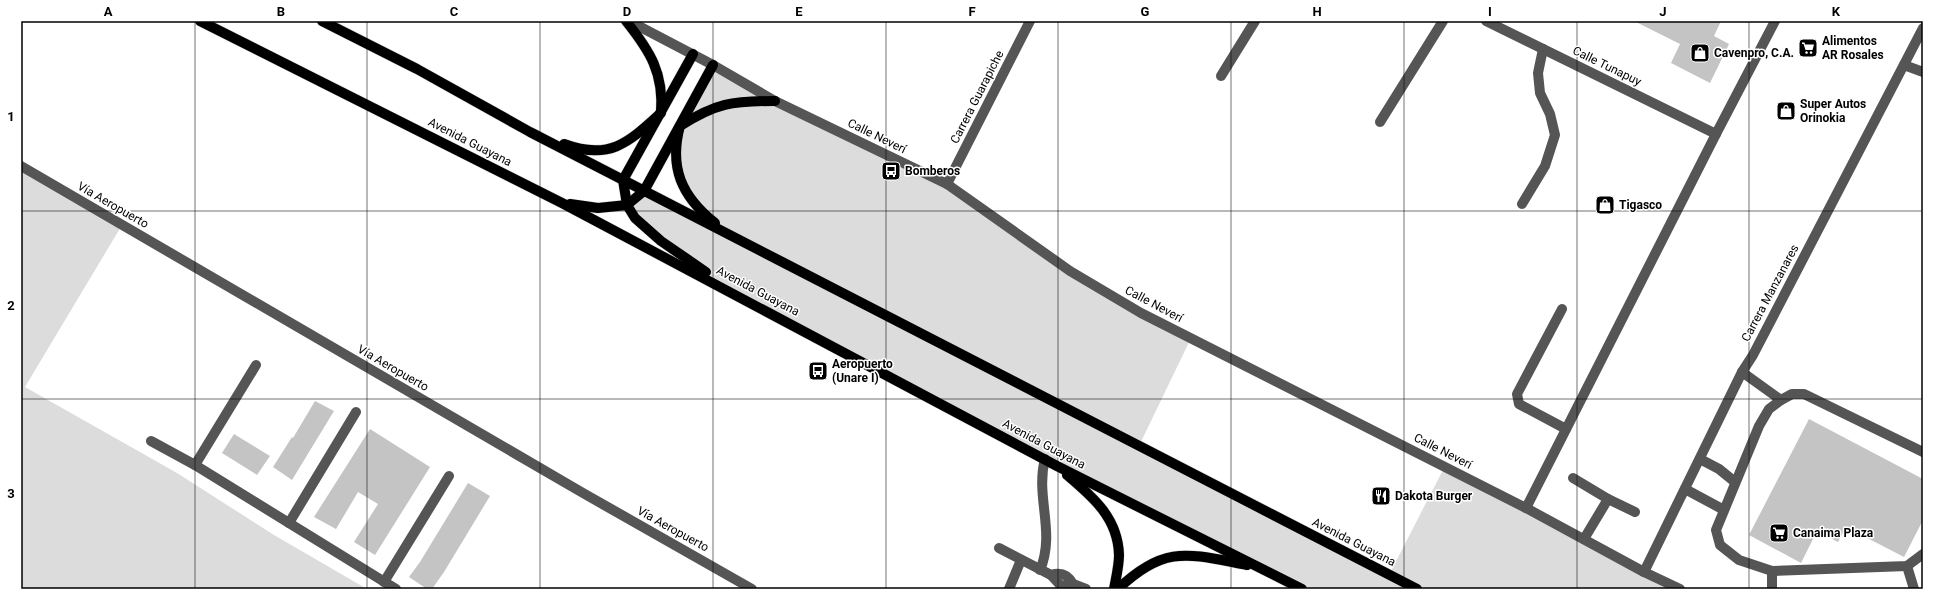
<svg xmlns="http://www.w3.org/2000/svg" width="1944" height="610" font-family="Roboto,sans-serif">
<rect width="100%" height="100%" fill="#fff"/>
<g fill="#dcdcdc">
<polygon points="713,65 947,184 1069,270 1191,338 1139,446 1389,575 1445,466 1682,589 1302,589 741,297 661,241 627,205 644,191 729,235 685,191 675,144"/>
<polygon points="21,166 122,225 25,387 177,473 274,535 367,589 21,589"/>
</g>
<g fill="#c4c4c4">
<polygon points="1634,21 1721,21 1714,36 1729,44 1710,83 1671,63 1680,44"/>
<polygon points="315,401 334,411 292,480 273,467 292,437 293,438"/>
<polygon points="1809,419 1923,479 1923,520 1904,557 1846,527 1838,542 1817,531 1801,563 1749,535"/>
<polygon points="370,429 430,467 375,555 354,542 378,504 358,492 336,529 314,517"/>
<polygon points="234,434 270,456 257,475 222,453"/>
<polygon points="468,483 490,496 444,572 432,589 427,589 409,577 420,562"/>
</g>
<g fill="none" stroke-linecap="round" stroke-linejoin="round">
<g stroke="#dbdbdb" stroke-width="11">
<g id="major">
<polyline points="200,21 562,203 1057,466 1302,589"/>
<polyline points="322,21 417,69 530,132 1417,589"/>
<polyline points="693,54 623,180 627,205 635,218 661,241 706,272"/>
<path d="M564,144C610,161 629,142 661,113C664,73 650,51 626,21"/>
<polyline points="570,204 598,208 627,205 644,191 713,65"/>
<path d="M715,223C681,196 669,167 680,126C716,103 732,101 775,101"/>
<path d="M1067,475C1093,497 1118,518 1119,555C1119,566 1116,578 1114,589"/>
<path d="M1118,589C1165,544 1189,554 1247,565"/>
</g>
</g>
<g stroke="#555" stroke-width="10">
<polyline points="629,21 713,65 775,101 947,184 1070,271 1141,313 1526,508 1644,572 1680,589"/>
<polyline points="1486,21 1716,134"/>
<polyline points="1904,65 1923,72"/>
<polyline points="1221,76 1255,21"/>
<polyline points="1380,122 1443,21"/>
<polyline points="21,166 583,493 752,589"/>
<polyline points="947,184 1030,21"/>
<polyline points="1522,204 1545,166 1555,135 1550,114 1540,93 1538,73 1543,49"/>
<polyline points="1562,309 1517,394 1519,404 1566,429"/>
<polyline points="1742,372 1781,400"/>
<polyline points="151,441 195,465 396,589"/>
<polyline points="1923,452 1804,394 1792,394 1781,400 1769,409 1759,426 1716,530 1720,545 1739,560 1772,571 1907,566 1923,554"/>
<polyline points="1700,459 1719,469 1735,482"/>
<polyline points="195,465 256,365"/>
<polyline points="1573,478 1608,499"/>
<polyline points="1685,489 1724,510"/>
<polyline points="1526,508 1716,134 1775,21"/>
<polyline points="289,523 356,412"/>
<polyline points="1584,539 1608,499 1635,512"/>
<polyline points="999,548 1051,575 1061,586 1073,584 1086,589"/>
<polyline points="1907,566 1914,589"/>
<path d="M1040,570C1056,532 1035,497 1045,459"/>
<polyline points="1644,572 1742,372 1753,355 1923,28"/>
<path d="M1051,575C1061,572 1068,575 1073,584"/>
<polyline points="384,582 449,476"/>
<polyline points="1009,589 1021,560"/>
<polyline points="1772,589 1772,571"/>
</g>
<use href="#major" stroke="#000" stroke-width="10"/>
</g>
<path fill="none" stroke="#000" stroke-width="1" stroke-opacity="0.55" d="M195,21V589M367,21V589M540,21V589M713,21V589M886,21V589M1058,21V589M1231,21V589M1404,21V589M1577,21V589M1749,21V589M21,211H1923M21,399H1923"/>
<defs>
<g id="supermarket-square" transform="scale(1)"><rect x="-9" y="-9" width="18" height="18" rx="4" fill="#000" stroke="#fff"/><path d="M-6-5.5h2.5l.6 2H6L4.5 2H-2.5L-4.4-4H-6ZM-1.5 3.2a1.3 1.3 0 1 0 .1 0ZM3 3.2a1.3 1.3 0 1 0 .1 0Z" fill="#fff"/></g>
<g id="shop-square" transform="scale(1)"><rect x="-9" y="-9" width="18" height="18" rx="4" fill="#000" stroke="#fff"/><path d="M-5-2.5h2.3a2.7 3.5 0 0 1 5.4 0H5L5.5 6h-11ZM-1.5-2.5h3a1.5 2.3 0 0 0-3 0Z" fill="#fff"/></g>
<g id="bus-square" transform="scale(1)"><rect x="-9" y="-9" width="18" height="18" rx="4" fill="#000" stroke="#fff"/><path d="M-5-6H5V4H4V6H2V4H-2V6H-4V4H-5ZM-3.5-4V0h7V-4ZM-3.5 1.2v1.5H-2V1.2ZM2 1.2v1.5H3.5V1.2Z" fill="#fff"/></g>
<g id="restaurant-square" transform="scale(1)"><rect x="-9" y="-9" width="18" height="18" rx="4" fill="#000" stroke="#fff"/><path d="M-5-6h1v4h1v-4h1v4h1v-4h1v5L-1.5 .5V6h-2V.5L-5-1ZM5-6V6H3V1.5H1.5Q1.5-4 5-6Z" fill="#fff"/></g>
</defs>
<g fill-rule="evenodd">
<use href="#supermarket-square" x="1808" y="48"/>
<use href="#shop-square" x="1700" y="53"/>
<use href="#shop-square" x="1786" y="111"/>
<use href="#bus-square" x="891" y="171"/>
<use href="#shop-square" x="1605" y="205"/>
<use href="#bus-square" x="818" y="371"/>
<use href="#restaurant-square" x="1381" y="496"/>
<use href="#supermarket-square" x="1779" y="533"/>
</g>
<g text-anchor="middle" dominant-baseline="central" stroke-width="3" stroke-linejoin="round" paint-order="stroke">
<g font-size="12" font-weight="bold" fill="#000" stroke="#fff" text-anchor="start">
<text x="1822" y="41">Alimentos<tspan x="1822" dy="14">AR Rosales</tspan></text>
<text x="1714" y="53">Cavenpro, C.A.</text>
<text x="1800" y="104">Super Autos<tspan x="1800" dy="14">Orinokia</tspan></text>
<text x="905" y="171">Bomberos</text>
<text x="1619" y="205">Tigasco</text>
<text x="832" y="364">Aeropuerto<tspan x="832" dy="14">(Unare I)</tspan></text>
<text x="1395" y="496">Dakota Burger</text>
<text x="1793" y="533">Canaima Plaza</text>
</g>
<g font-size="12" fill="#000" stroke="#fff">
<text transform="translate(1607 66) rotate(26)">Calle Tunapuy</text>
<text transform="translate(977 97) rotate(-63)">Carrera Guarapiche</text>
<text transform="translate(877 136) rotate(26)">Calle Neverí</text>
<text transform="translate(470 142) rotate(27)">Avenida Guayana</text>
<text transform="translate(113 205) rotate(30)">Vía Aeropuerto</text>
<text transform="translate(758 291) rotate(28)">Avenida Guayana</text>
<text transform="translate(1770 293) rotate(-62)">Carrera Manzanares</text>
<text transform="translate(1154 304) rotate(28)">Calle Neverí</text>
<text transform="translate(393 368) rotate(30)">Vía Aeropuerto</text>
<text transform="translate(1044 444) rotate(28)">Avenida Guayana</text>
<text transform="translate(1443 451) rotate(27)">Calle Neverí</text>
<text transform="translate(673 529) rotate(29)">Vía Aeropuerto</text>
<text transform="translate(1354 542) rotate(27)">Avenida Guayana</text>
</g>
</g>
<rect width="1944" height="610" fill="none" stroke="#ffffff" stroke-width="44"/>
<rect x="22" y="22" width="1900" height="566" fill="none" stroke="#000" stroke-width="1.5"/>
<g font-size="13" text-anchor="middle" font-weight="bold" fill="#000">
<text x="108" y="16">A</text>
<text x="281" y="16">B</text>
<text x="454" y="16">C</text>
<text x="627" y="16">D</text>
<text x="799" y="16">E</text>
<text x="972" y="16">F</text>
<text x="1145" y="16">G</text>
<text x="1317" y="16">H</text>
<text x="1490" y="16">I</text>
<text x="1663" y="16">J</text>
<text x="1836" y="16">K</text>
<text x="11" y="121">1</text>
<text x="11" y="310">2</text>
<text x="11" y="498">3</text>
</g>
</svg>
